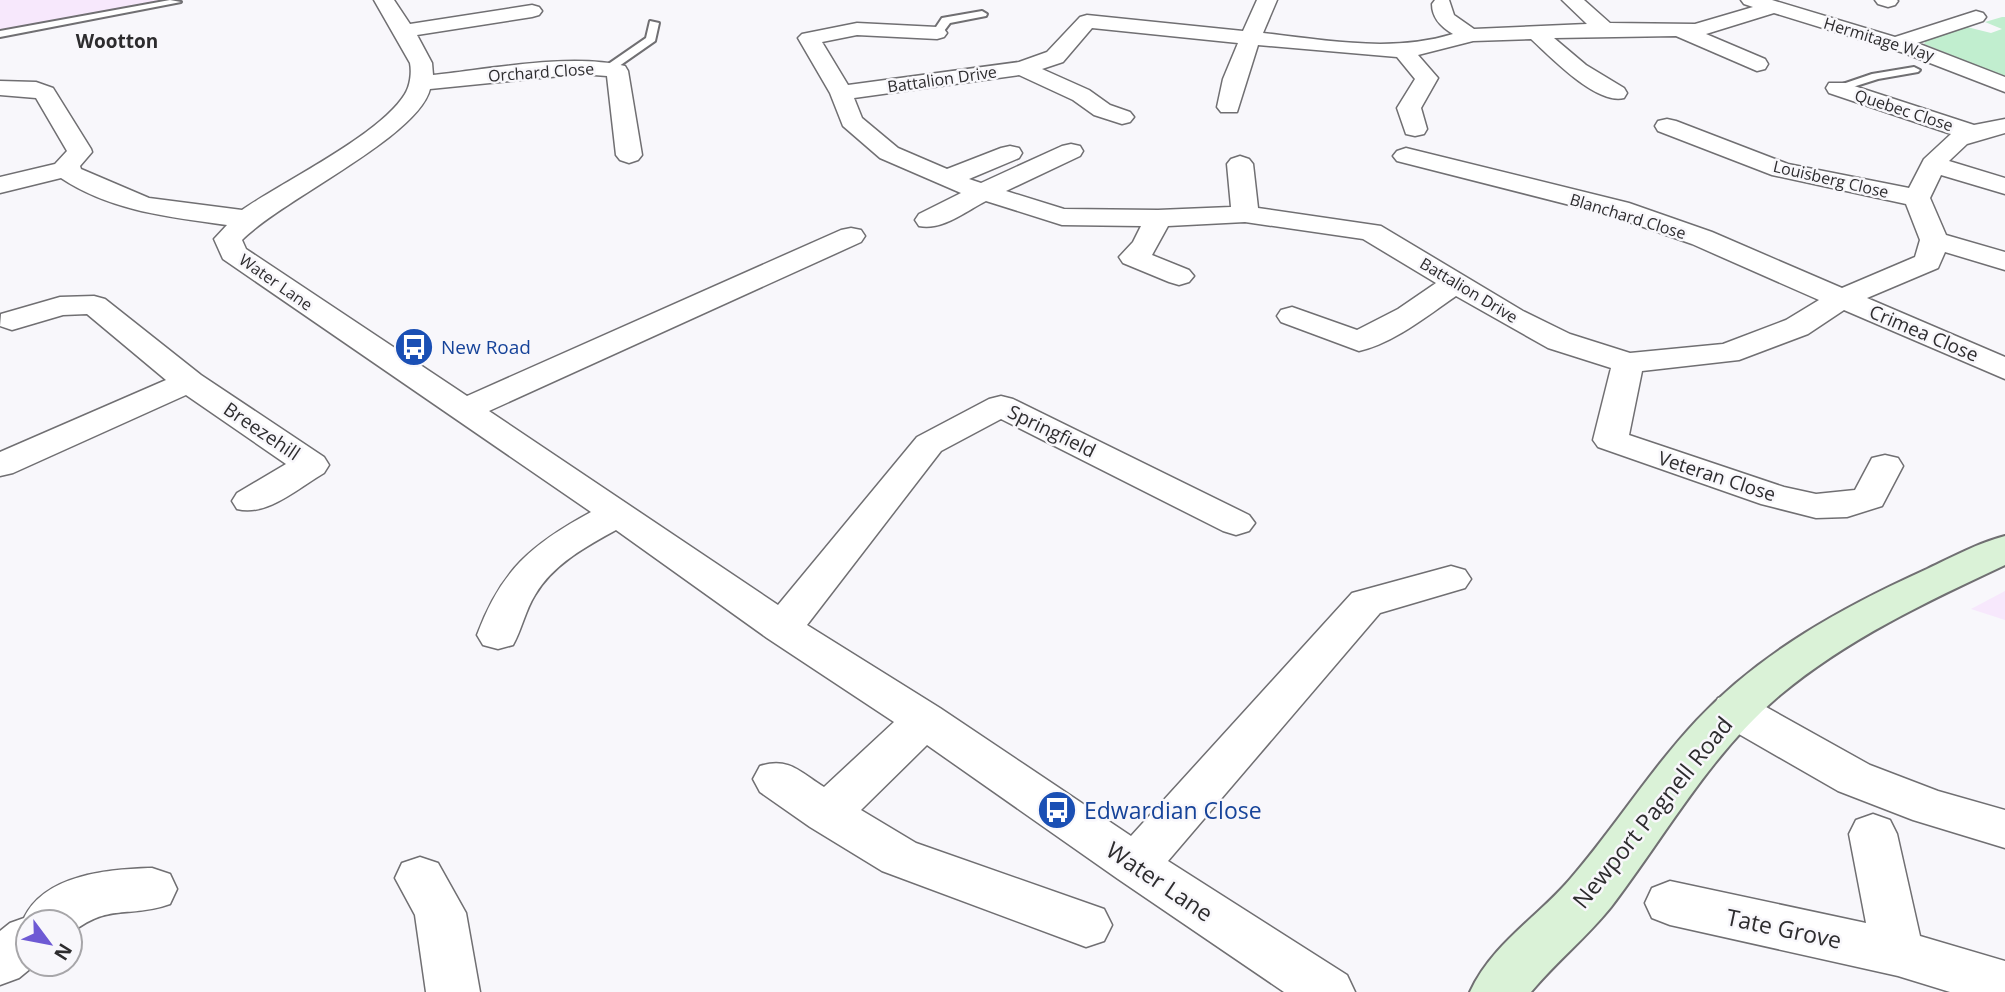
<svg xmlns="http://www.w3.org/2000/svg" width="2005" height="992" font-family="'Open Sans',sans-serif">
<rect width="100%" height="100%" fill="#f8f7fb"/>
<g fill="#f7e8fc">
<polygon points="0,0 179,0 0,32"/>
<polygon points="2005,591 2005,620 1971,609"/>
</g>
<polygon fill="#c1eecf" points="2002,17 2005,17 2005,77 1924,44 1926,40 1967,27 1991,33 2002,29 1985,22"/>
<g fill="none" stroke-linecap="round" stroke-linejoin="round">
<g stroke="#706f72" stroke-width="4">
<g id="service">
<polygon points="170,0 181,2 0,37 0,31"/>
<polygon points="982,11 987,14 986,16 950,23 941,35 932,33 942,18"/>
<polygon points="650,21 659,23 655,41 612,71 604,71 604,67 646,38"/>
<polygon points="1914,67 1920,70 1918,72 1878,79 1837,92 1831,88 1872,74"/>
</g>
</g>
<g stroke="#706f72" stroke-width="3">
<g id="minor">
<path d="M374,0H394L410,24L532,5L539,7L542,11L539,15L532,17L417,35L432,63L433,75C490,69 570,53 625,66L628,71L642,155L638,160L629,163L620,160L616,155L607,76L581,74L430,89C418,137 283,199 242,240L246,249L467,396L841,230L851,228L861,230L865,236L861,242L489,411L778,605L917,437L989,399L1001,396L1013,399L1249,515L1255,523L1249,531L1236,535L1223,531L1001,419L941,451L807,625L940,708L1131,836L1352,593L1451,566L1465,570L1471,579L1465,588L1380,613L1168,861L1347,975L1355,992H1284L1118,879L927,745L861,810L916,843L1104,909L1112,925L1104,941L1086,947L882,871L810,827L760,792L753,779L760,766C789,757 800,772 824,787L894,722L767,638L616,530C587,546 553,564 535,595C525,611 522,629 513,645L498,649L483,645L477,635C501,570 532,544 591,512L223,259L214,239L227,225C169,217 111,211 61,178L0,193V177L55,164L67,151L36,98L0,95V81L36,82L53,88L91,149L92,152L80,166L81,169L149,198L242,210C284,181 380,135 405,94C410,86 412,73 410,63Z"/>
<path d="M1257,0H1277L1263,33C1326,40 1391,53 1453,34C1441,27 1432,18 1432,4L1435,0H1449L1454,15L1474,29L1587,24L1562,0H1584L1610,23L1695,24L1753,7L1744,4L1741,0H1772L1895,37L1976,11L1983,13L1986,17L1983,21L1917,43L2005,77V92L1904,53L1774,13L1706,34L1765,59L1768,64L1765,69L1757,71L1676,36L1554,38L1586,65L1624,88L1627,93L1624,98C1596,105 1551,57 1531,39L1473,41L1418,55L1438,78L1421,108L1427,129L1424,134L1415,136L1406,134L1397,108L1415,79L1397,57L1258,45L1237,112H1221L1217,107L1223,79L1238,43L1092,28L1063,62L1042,69L1089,90L1110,105L1130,112L1134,117L1130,122L1122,124L1094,115L1073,100L1019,75L854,98L862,118L898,148L947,169L1001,148L1010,146L1019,148L1022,153L1019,158L969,179L981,183L1062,146L1071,144L1080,146L1083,151L1080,156L1006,191L1064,209L1158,210L1231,207L1227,164L1231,159L1240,156L1249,159L1253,164L1258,208L1381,226L1523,311L1570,334L1630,353L1723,344L1786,320L1819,300L1692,244L1609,215L1397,161L1393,156L1397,151L1406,148L1629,203L1712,232L1842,288L1915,257L1920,240L1906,204L1772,175L1658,131L1655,126L1658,121L1667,119L1676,121L1788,164L1909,188L1924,159L1951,134L1829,93L1826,88L1829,83H1845L1974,125L2005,119V133L1967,144L1949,161L2005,178V194L1941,175L1930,198L1946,235L2005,252V270L1945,252L1938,268L1867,298L2005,357V379L1844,310L1808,334L1739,360L1642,371L1629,435L1784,487L1816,494L1855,490L1872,458L1885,455L1898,458L1903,466L1882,506L1847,517L1816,518L1761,504L1598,447L1593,440L1611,368L1548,348L1456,296C1427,316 1394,343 1359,351L1281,322L1277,316L1281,310L1292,307L1357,330L1398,309L1436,283L1363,239L1245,222L1168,226L1152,255L1189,270L1194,276L1189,282L1179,285L1169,282L1123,263L1119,257L1133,242L1141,226L1062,225L986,201C966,211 942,231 919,226L915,220L919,214L961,193L880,158L843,126L830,93L798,38L802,34L857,23L937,27L944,29L947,33L944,37L937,39L857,35L822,42L848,85L1019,62L1047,52L1080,17L1087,15L1243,31Z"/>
<polygon points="1875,0 1897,0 1898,1 1895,5 1888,7 1878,4"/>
<path d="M94,296L105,299L201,375L324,457L329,465L324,473C298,488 267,517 237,509L232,501L237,493L286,464L186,395L13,473L0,476V452L166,380L87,314L63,315L12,330L0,326L1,314L60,297Z"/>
<polygon points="1734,694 1750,698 1870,765 1938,791 2005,810 2005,848 1913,820 1838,791 1718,722 1712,710 1718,698"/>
<polygon points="1873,814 1890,820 1897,834 1920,936 2005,961 2005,992 1950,992 1898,976 1670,925 1652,918 1645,903 1652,888 1670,881 1866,923 1849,834 1856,820"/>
<polygon points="420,857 438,863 466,913 480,992 426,992 415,915 395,878 402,863"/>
<path d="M152,868L170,874L177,889L170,904C128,919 109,902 70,934V922H28V964H36L19,978L0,985V931L10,923L24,918C45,874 110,869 152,868Z"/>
</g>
</g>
<g stroke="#706f72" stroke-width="4">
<path id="secondary" d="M2005,536V565C1926,602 1847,639 1780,695C1710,754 1666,835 1611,907C1587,937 1556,962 1531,992H1470C1492,944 1538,917 1571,878C1615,827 1651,769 1697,720C1761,652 1843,607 1927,569C1952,557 1978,543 2005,536Z"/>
</g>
<use href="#service" fill="#fff" fill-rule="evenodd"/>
<use href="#minor" fill="#fff" fill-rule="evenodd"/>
<use href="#secondary" fill="#daf2d7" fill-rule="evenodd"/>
</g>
<defs>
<g id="bus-disc" transform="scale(2.0125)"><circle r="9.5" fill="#1a4fb4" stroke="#f8f7fb"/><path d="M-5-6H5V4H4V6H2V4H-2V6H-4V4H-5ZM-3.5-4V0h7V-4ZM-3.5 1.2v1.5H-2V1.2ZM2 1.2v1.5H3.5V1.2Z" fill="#fff"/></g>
</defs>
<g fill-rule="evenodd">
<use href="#bus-disc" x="414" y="347"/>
<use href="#bus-disc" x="1057" y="810"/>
</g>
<g text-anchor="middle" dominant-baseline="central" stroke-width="5" stroke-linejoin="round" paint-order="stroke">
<g font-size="16" fill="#2d2c2e" stroke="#f8f7fb">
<text transform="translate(1879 39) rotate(17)">Hermitage Way</text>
<text transform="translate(541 72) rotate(-4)">Orchard Close</text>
<text transform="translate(942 79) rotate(-8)">Battalion Drive</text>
<text transform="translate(1904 110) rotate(18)">Quebec Close</text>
<text transform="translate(1831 179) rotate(13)">Louisberg Close</text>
<text transform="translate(1628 216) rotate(17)">Blanchard Close</text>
<text transform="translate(276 282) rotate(35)">Water Lane</text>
<text transform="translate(1469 290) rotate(31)">Battalion Drive</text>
</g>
<g font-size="19" font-weight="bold" fill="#2d2c2e" stroke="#f8f7fb">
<text x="117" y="41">Wootton</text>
</g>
<g font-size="19" fill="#2d2c2e" stroke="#f8f7fb">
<text transform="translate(1924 333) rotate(23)">Crimea Close</text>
<text transform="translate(262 431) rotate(34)">Breezehill</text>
<text transform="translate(1052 431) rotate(26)">Springfield</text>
<text transform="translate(1717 476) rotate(18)">Veteran Close</text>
</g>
<g font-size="19" fill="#164399" stroke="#f8f7fb" text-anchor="start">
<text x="441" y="347">New Road</text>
</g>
<g font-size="23" fill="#164399" stroke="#f8f7fb" text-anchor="start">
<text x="1084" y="810">Edwardian Close</text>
</g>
<g font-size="23" fill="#2d2c2e" stroke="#f8f7fb">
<text transform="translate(1652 812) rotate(-51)">Newport Pagnell Road</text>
<text transform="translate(1160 881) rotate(34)">Water Lane</text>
<text transform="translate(1784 928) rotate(12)">Tate Grove</text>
</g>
</g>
<g transform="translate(49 943) rotate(122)"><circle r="33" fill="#f8f7fb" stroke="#a7a6a9" stroke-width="2"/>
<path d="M0-5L12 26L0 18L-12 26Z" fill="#6e5ad4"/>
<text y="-10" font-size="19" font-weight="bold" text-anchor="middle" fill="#2d2c2e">N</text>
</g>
</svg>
